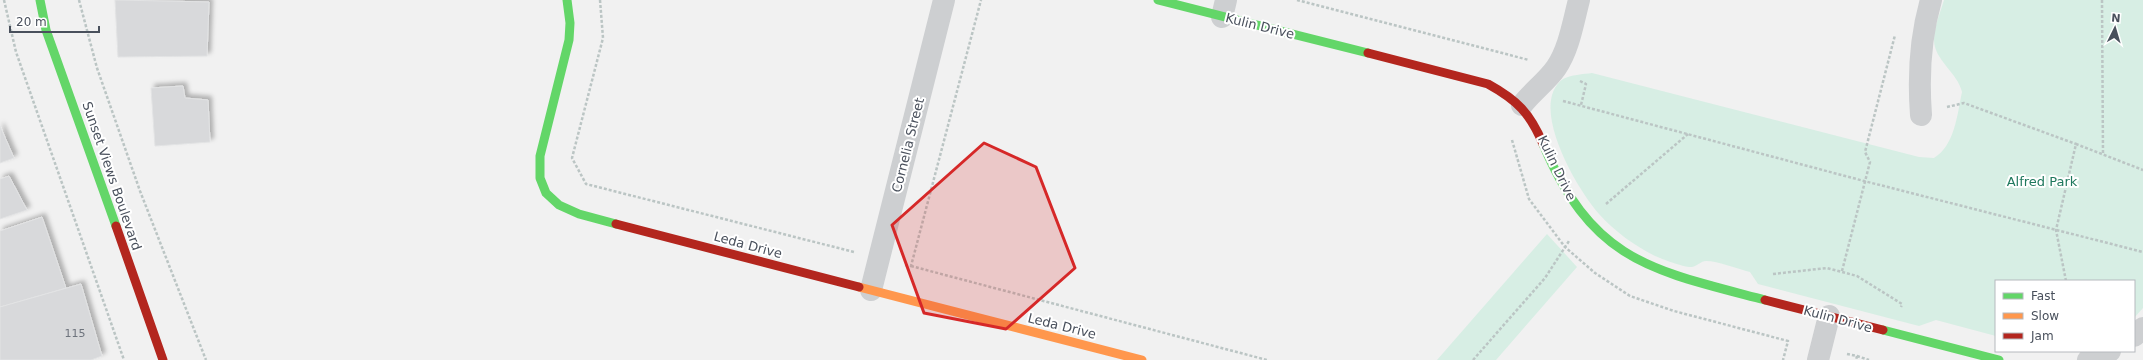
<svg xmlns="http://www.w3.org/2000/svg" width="2143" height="360" font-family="'DejaVu Sans',sans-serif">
<defs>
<filter id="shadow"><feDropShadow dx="3.5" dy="-3.5" stdDeviation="2" flood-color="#0004"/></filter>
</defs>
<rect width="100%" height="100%" fill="#f1f1f1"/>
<g fill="#d7eee4">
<path d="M1944,0H2143V308L2134,318V281H1996V336L1936,320L1919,326L1758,284L1750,272C1738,269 1718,261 1706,261C1701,261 1697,266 1692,267C1685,268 1662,259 1655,256C1635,246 1614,231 1599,214C1578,191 1527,105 1563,79C1570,75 1584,74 1592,73L1919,157L1934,158C1955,145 1957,115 1962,92C1958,73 1934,60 1934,40C1934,27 1940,13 1944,0Z"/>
<polygon points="1547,234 1577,267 1496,360 1437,360"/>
</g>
<g fill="#d8d9db" stroke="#e2e3e4" filter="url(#shadow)">
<polygon points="115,0 209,2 207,56 118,57"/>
<polygon points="183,86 185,98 208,100 210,142 155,146 151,88"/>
<polygon points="0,126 14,158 0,163"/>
<polygon points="9,176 27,210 0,219 0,179"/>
<polygon points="42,217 66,288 0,307 0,231"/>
<polygon points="81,284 102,356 91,360 0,360 0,307"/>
</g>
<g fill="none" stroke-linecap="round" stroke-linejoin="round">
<g stroke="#bbc5c4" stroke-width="2.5" stroke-dasharray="3 2" stroke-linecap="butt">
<polyline points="4,0 16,52 124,360"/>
<polyline points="79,0 97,68 140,191 206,360"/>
<polyline points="600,0 603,38 572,158 586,184 854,252"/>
<polyline points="1297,0 1529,60"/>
<polyline points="2102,0 2103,154"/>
<polyline points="1580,81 1586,84 1581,105"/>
<polyline points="1563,101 1864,181 2143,252"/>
<polyline points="1947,107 1964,103 2076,144"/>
<polyline points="1512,140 1529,199 1565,247 1595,273 1630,296 1674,311 1788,341 1783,360"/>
<polyline points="1606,204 1688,134"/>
<polyline points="905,265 911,266 981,0"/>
<polyline points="911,266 1267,360"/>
<polyline points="1842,271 1870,162 1865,152 1895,35"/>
<polyline points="1773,274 1827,268 1857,276 1902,304 1901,307"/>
<polyline points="2066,281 2056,230 2076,144 2143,170"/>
<polyline points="1847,354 1857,356 1856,360"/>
<polyline points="1857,356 1869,360"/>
<polyline points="1473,360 1545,278 1569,241"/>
</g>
<g stroke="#cdcfd1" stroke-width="22">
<polyline points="1222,17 1226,0"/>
<path d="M1522,105C1532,92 1547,81 1556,68C1569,49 1573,23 1579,0"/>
<path d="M1921,115C1918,75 1920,38 1931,0"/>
<polyline points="871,290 944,0"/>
<polyline points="2134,336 2143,328"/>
<polyline points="1818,360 1829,316"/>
<polyline points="2088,360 2110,351"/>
</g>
<g stroke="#63d668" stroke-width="9">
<polyline points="40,0 46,30 116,226"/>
<polyline points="567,0 570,23 569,40 540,156 540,178 546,193 559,205 579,214 616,224"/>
<polyline points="1158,0 1368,53"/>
<path d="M1543,144C1593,262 1651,270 1765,300"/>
<polyline points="1883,330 1999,360"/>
</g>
<polyline stroke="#ff974d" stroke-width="9" points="859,287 1142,360"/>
<g stroke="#b3261e" stroke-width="9">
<path d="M1368,53L1488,84C1517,100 1530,113 1543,144"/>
<polyline points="616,224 859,287"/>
<polyline points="116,226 163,360"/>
<polyline points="1765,300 1883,330"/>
</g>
</g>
<path fill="#d62828" fill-opacity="0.2" stroke="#d62828" stroke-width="3" stroke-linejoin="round" d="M984,143L1036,167L1075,268L1006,329L924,313L892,225Z"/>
<g text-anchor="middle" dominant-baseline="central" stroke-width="4" stroke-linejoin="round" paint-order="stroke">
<g font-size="11" fill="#6e747d">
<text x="75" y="333">115</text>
</g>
<g font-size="13" fill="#49505c" stroke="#fff">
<text transform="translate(1260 26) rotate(14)">Kulin Drive</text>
<text transform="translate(908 145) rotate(-76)">Cornelia Street</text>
<text transform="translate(1557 168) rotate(64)">Kulin Drive</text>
<text transform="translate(112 176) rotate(71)">Sunset Views Boulevard</text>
<text transform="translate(748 245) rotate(15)">Leda Drive</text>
<text transform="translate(1838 319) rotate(15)">Kulin Drive</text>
<text transform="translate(1062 326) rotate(14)">Leda Drive</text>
</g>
<g font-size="13" fill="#1f785d" stroke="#fff">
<text x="2042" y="181">Alfred Park</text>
</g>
</g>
<rect x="1995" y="280" width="140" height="72" fill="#ffffff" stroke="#b6b9be"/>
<rect x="2003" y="293" width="20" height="6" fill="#63d668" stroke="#b6b9be"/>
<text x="2031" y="300" font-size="12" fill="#49505c">Fast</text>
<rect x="2003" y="313" width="20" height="6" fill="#ff974d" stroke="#b6b9be"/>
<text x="2031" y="320" font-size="12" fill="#49505c">Slow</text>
<rect x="2003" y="333" width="20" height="6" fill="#b3261e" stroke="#b6b9be"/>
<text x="2031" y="340" font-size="12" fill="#49505c">Jam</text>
<g transform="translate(2115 28) rotate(5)" stroke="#ffffff" stroke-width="3" paint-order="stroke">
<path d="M0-3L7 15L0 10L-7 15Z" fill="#49505c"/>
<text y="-6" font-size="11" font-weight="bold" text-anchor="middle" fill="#49505c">N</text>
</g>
<path d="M10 26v6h89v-6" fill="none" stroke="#49505c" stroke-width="2"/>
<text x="16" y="26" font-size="12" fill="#49505c" stroke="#ffffff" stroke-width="3" paint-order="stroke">20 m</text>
</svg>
